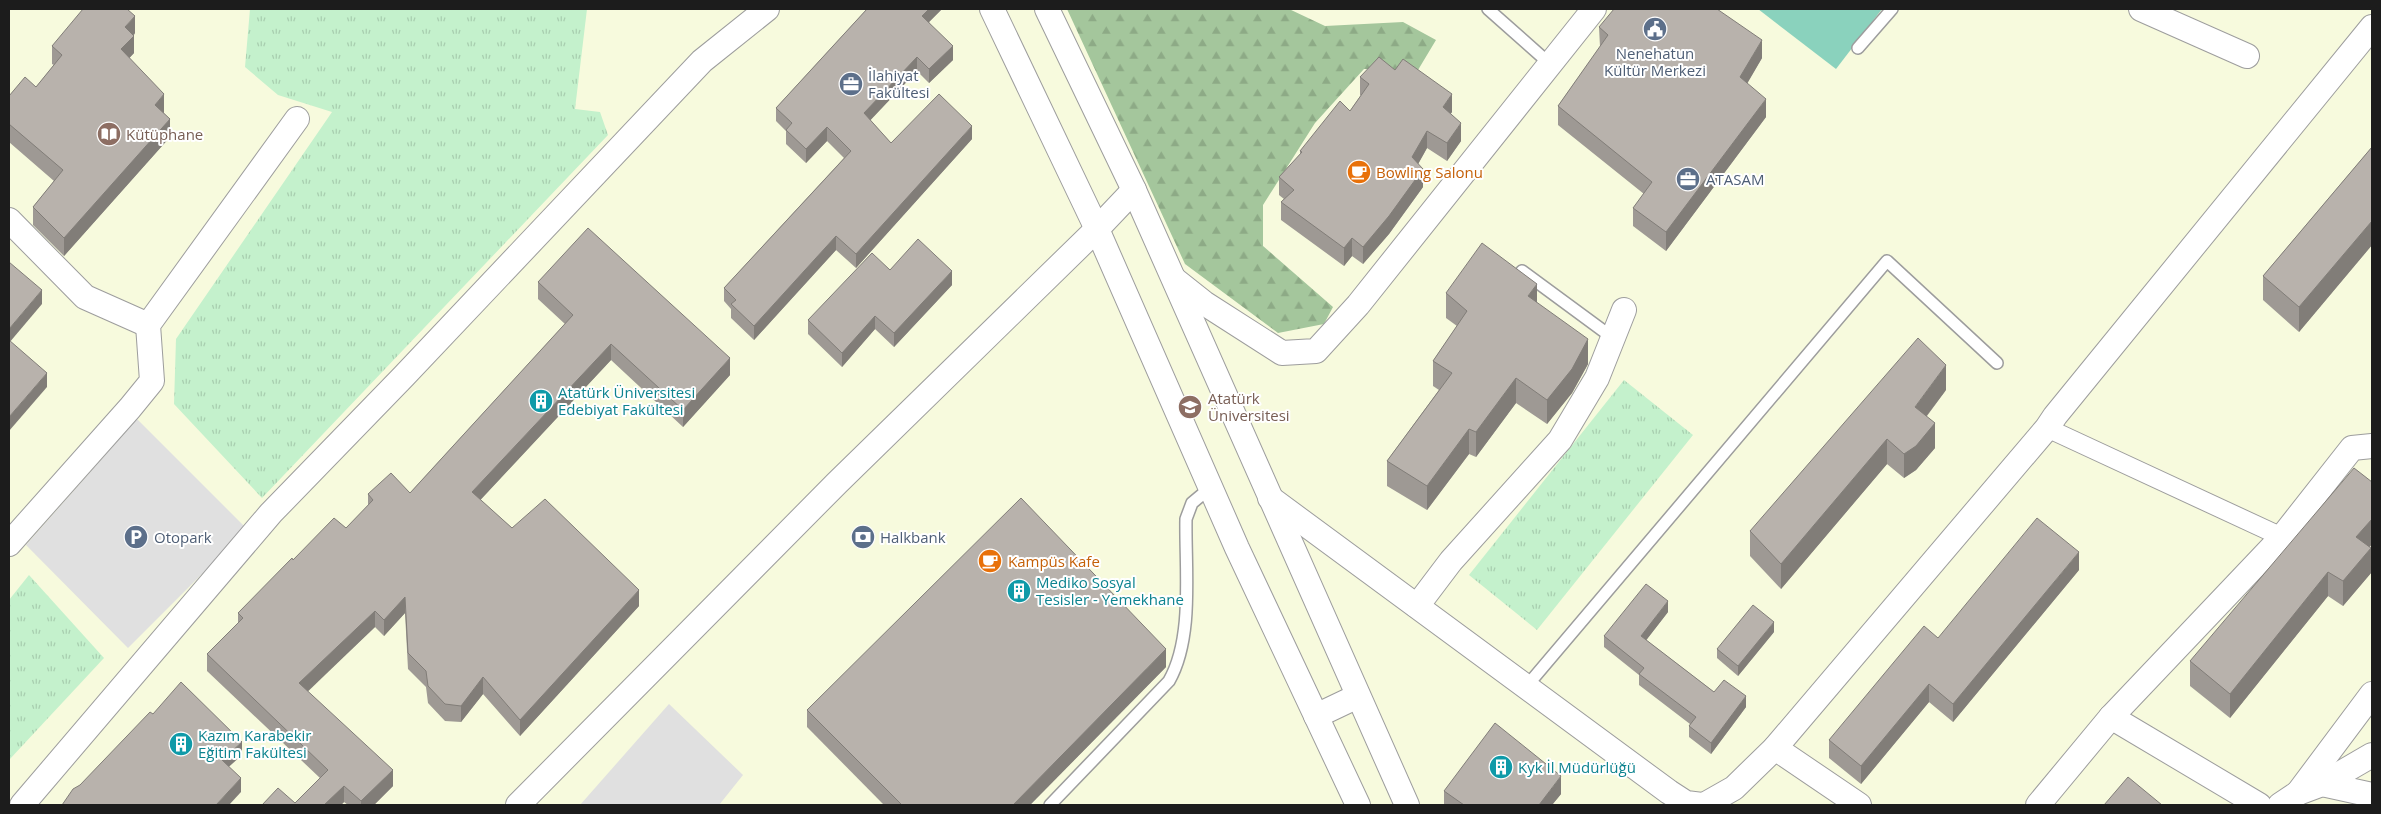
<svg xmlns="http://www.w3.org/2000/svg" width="2381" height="814" font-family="'Open Sans',sans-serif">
<defs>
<pattern id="forest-firs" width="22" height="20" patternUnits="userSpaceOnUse" patternTransform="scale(1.25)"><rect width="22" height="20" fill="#a4c69c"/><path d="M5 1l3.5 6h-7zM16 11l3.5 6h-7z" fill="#8daa86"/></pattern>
<pattern id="park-tufts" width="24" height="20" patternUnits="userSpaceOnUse" patternTransform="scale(1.25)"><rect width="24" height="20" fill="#c4f1cc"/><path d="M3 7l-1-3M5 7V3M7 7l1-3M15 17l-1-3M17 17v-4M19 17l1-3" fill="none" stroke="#a8ceaf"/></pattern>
</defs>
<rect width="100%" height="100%" fill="#eceae2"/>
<rect fill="#f7fadd" x="9" y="9" width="2363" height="796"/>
<polygon fill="url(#forest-firs)" points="1067,9 1289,9 1325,26 1403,22 1436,40 1418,70 1364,69 1315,123 1263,205 1263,246 1333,307 1324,324 1278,333 1185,264"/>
<g fill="url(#park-tufts)">
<polygon points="250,9 587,9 575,109 600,112 608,135 262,498 174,404 176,339 332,112 278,95 245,67"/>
<polygon points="1624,380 1693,435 1537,630 1469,575"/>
<polygon points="29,575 104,658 9,760 9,600"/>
</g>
<polygon fill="#8ad2bd" points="1758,9 1882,9 1836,69"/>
<g fill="#e0e0e0">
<polygon points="137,419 247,529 128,648 26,545"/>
<polygon points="669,704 743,775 719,805 580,805"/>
</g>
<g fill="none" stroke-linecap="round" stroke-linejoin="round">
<g stroke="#9d9d9d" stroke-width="14">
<g id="service">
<polyline points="1488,9 1550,64"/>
<polyline points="1858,48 1892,9"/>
<polyline points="1522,271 1613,338"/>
<polyline points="1526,687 1887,261 1997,363"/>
<path d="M1050,805L1169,681C1194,637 1185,569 1186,519L1192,503L1210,488"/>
</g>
</g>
<g stroke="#9d9d9d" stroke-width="20">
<polyline id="pedestrian" points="2047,428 2282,537"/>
</g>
<g stroke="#9d9d9d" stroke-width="26">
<g id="minor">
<polyline points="992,9 1097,229 1237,548 1358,805"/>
<polyline points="1047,9 1134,190 1407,805"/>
<polyline points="2141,9 2247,56"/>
<polyline points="9,220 85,297 148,325"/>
<polyline points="1175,280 1204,303 1282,353 1316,351 1358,305 1594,9"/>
<polyline points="1270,498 1669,792 1686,803 1702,805"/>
<polyline points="9,544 130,408 152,381 148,325 297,119"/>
<polyline points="1417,606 1451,561 1560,440 1597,378 1624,310"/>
<polyline points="1316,716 1358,696"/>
<polyline points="2111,717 2259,805"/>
<polyline points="1775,748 1859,805"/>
<polyline points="2322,784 2372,755"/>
<polyline points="2298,793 2372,694"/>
<polyline points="22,805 271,513 404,376 702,61 767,9"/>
<polyline points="518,805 837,483 1097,229 1134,190"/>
<polyline points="1704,805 1734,788 1775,748 2047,428 2055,416 2372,27"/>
<polyline points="2038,805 2111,717 2282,537 2352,448 2372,446"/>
<polyline points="2280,805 2298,793 2322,784 2372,795"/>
</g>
</g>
<use href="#service" stroke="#fff" stroke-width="11"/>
<use href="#pedestrian" stroke="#fff" stroke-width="18"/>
<use href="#minor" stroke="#fff" stroke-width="24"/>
</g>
<g fill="#9e9994">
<polygon points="867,9 942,9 929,22 953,60 929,83 917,71 870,120 891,143 972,139 856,268 836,250 754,340 731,318 731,309 724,301 724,288 844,158 827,141 806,163 786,144 786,131 776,121 776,108"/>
<polygon points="1599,27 1762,58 1747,83 1766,117 1666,251 1633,226 1633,208 1644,194 1558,125 1558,106 1600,47"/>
<polygon points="135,33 134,35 134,53 129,58 164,112 164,113 170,137 64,256 33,225 33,207 54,181 9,142 9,96 36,87 54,65 52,64 52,46"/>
<polygon points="1395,70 1452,112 1450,114 1461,141 1447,161 1427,148 1418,164 1423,187 1389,234 1363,264 1352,256 1344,266 1281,220 1281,202 1284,199 1279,195 1279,177 1300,155 1300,151 1350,111 1361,95 1360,95 1360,77"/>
<polygon points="2372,147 2372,245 2299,332 2263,300 2263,276"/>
<polygon points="890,270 952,285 894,347 875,329 842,367 808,334 808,320"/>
<polygon points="538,282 730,375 683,427 611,360 480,500 512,528 639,606 520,736 483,694 461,722 445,721 428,703 426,687 408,669 405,613 384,636 375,627 307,691 393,786 374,805 348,805 344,802 341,805 262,805 295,803 320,778 207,671 207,654 238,623 238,613 293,560 346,528 368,506 368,494 410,493 565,324 538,299"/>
<polygon points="1446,293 1537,303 1588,364 1572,393 1547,424 1516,403 1476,457 1469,454 1427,510 1387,486 1387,461 1439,390 1433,386 1433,361 1457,326 1446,318"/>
<polygon points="1946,390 1927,416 1935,448 1916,470 1904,478 1887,464 1781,589 1750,556 1750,531"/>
<polygon points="2372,482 2372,544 2370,547 2371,573 2343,606 2328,596 2230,718 2190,686 2190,661"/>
<polygon points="2079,570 1953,722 1929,702 1861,784 1829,758 1829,740 1938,638"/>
<polygon points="1668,612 1646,640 1714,692 1746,707 1711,754 1689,737 1689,726 1690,724 1639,685 1639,675 1604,647 1604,636"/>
<polygon points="1774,632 1738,676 1717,658 1717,649"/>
<polygon points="1166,667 1030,805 884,805 807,727 807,710"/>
<polygon points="1444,791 1561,794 1552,805 1444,805"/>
</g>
<g fill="#817d78">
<polygon points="929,9 942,9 922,29 922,16"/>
<polygon points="135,16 135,33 125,45 125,27"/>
<polygon points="134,36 134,53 121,67 121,49"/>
<polygon points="1762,40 1762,58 1740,96 1740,77"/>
<polygon points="953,46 953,60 929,83 929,69"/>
<polygon points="917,57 917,71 864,127 864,113"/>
<polygon points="164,94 164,112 155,123 155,105"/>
<polygon points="1452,94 1452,112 1443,125 1443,107"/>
<polygon points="1766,99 1766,117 1666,251 1666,232"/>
<polygon points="170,119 170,137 64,256 64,238"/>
<polygon points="1461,123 1461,141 1447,161 1447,143"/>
<polygon points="972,126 972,139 856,268 856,254"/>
<polygon points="827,127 827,141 806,163 806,149"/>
<polygon points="1427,131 1427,148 1412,175 1412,157"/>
<polygon points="1423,169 1423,187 1389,234 1363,264 1363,247"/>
<polygon points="2372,221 2372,245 2299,332 2299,307"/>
<polygon points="836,236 836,250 754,340 754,326"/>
<polygon points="1352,238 1352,256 1344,266 1344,248"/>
<polygon points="952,271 952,285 894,347 894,333"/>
<polygon points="1537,284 1537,309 1528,296"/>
<polygon points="42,290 42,304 9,343 9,329"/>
<polygon points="875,316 875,329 842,367 842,353"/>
<polygon points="1588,339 1588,364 1572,393 1547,424 1547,400"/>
<polygon points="611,344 611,360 472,509 472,492"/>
<polygon points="730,358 730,375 683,427 683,410"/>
<polygon points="1946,365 1946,390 1915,431 1915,407"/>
<polygon points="47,373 47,387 9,431 9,417"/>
<polygon points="1516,378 1516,403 1476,457 1476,432"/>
<polygon points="1935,423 1935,448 1916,470 1904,478 1904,454"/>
<polygon points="1469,429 1469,454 1427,510 1427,486"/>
<polygon points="1887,439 1887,464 1781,589 1781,564"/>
<polygon points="2372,519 2372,544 2356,562 2356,537"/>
<polygon points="2371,548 2371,573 2343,606 2343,581"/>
<polygon points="2079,552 2079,570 1953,722 1953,704"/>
<polygon points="2328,572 2328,596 2230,718 2230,694"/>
<polygon points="639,590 639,606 520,736 520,720"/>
<polygon points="405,597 405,613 384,636 384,620"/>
<polygon points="1668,601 1668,612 1641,647 1641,636"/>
<polygon points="375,611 375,627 299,700 299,683"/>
<polygon points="1774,622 1774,632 1738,676 1738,666"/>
<polygon points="1166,649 1166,667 1030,805 1013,805"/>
<polygon points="483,677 483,694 461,722 461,706"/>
<polygon points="1929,684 1929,702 1861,784 1861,766"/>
<polygon points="1746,696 1746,707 1711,754 1711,743"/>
<polygon points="242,742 242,755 222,773 222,760"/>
<polygon points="393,770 393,786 374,805 361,805 361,801"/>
<polygon points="1561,776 1561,794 1552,805 1539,805"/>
<polygon points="241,778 241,792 229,805 216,805"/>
<polygon points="344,786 344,802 341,805 324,805"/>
</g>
<g fill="#b8b2ac" stroke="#817d78">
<polygon points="83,9 127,9 135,16 125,27 134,36 121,49 164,94 155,105 170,119 64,238 33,207 63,170 9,124 9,96 25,77 36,87 62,55 52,46"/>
<polygon points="867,9 929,9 922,16 953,46 929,69 917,57 864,113 891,143 939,94 972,126 856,254 836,236 754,326 731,304 736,300 724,288 851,151 827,127 806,149 786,130 792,123 776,108"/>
<polygon points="1614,9 1717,9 1762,40 1740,77 1766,99 1666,232 1633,208 1652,182 1558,106 1608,35 1599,27"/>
<polygon points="1379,57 1395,70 1403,59 1452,94 1443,107 1461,123 1447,143 1427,131 1412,157 1423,169 1389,216 1363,247 1352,238 1344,248 1281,202 1294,190 1279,177 1302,152 1300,151 1340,101 1350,111 1369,84 1360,77"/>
<polygon points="2372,147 2372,221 2299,307 2263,276"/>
<polygon points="588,228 730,358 683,410 611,344 472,492 512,528 545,499 639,590 520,720 483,677 461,706 445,704 428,686 426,671 408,653 405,597 384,620 375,611 299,683 393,770 361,801 344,786 324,805 262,805 278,788 295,803 328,770 207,654 243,618 238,613 292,558 293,560 334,518 346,528 373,500 368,494 391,473 410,493 573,315 538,282"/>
<polygon points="918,239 952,271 894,333 875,316 842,353 808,320 872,253 890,270"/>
<polygon points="1482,243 1537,284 1528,296 1588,339 1572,369 1547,400 1516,378 1476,432 1469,429 1427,486 1387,461 1452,373 1433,361 1467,311 1446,293"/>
<polygon points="9,262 42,290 9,329"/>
<polygon points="1918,338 1946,365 1915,407 1935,423 1916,446 1904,454 1887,439 1781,564 1750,531"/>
<polygon points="9,340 47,373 9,417"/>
<polygon points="2354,468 2372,482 2372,519 2356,537 2371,548 2343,581 2328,572 2230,694 2190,661"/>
<polygon points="1021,498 1166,649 1013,805 902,805 807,710"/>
<polygon points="2037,518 2079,552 1953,704 1929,684 1861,766 1829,740 1924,626 1938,638"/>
<polygon points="1646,584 1668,601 1641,636 1714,692 1724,680 1746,696 1711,743 1689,726 1696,717 1639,674 1644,668 1604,636"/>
<polygon points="1753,605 1774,622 1738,666 1717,649"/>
<polygon points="181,682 242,742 222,760 241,778 216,805 62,805 73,789 80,785 150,712 153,714"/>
<polygon points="1495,723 1561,776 1539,805 1464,805 1444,791"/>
<polygon points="2128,777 2162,805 2104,805"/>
</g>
<defs>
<g id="civic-disc" transform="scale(1.25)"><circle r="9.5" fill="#5c6f8a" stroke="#fff"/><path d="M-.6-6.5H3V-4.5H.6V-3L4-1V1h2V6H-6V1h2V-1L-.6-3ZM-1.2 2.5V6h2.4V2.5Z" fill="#fff"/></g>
<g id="office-disc" transform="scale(1.25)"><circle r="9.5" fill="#5c6f8a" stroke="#fff"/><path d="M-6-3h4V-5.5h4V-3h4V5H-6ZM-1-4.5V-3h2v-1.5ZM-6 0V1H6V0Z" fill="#fff"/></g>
<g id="library-disc" transform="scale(1.25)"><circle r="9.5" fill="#8d6e63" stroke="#fff"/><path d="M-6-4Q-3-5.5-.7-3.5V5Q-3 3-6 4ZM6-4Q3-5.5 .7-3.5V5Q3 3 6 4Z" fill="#fff"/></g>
<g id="cafe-disc" transform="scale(1.25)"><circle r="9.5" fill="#e8710a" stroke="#fff"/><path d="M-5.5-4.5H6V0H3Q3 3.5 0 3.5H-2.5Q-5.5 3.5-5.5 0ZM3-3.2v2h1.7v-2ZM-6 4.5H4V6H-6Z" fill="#fff"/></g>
<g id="building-disc" transform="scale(1.25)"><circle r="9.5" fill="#0f9aa8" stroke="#fff"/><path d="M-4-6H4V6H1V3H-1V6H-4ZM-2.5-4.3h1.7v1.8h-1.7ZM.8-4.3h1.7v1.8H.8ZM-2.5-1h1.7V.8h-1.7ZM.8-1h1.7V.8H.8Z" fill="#fff"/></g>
<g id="university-disc" transform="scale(1.25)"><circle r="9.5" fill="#8d6e63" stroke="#fff"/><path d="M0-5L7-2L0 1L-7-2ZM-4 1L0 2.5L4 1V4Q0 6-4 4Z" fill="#fff"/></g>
<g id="parking-disc" transform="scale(1.25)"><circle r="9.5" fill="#5c6f8a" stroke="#fff"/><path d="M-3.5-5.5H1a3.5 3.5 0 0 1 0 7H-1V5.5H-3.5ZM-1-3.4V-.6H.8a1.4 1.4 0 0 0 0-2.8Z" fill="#fff"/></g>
<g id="bank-disc" transform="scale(1.25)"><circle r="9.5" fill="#5c6f8a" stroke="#fff"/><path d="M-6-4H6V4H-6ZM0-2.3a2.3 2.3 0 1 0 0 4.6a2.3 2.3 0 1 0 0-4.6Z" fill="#fff"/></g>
</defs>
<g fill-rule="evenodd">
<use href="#civic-disc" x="1655" y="29"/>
<use href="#office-disc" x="851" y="84"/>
<use href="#library-disc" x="109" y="134"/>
<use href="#cafe-disc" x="1359" y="172"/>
<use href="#office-disc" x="1688" y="179"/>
<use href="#building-disc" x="541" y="401"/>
<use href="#university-disc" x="1190" y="407"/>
<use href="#parking-disc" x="136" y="537"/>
<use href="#bank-disc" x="863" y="537"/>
<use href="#cafe-disc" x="990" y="561"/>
<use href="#building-disc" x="1019" y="591"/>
<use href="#building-disc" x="181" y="744"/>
<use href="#building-disc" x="1501" y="767"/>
</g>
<g text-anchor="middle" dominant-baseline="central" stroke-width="4" stroke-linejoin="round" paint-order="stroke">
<g font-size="15" fill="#4e5e75" stroke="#fff" text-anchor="start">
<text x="1655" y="53" text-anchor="middle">Nenehatun<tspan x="1655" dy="17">Kültür Merkezi</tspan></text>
<text x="868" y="75">İlahiyat<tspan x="868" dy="17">Fakültesi</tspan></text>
<text x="1706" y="179">ATASAM</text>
<text x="154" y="537">Otopark</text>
<text x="880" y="537">Halkbank</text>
</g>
<g font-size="15" fill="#785e54" stroke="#fff" text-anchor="start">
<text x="126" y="134">Kütüphane</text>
<text x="1208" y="398">Atatürk<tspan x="1208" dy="17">Üniversitesi</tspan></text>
</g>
<g font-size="15" fill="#c56008" stroke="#fff" text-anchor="start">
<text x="1376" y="172">Bowling Salonu</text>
<text x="1008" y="561">Kampüs Kafe</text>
</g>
<g font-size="15" fill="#0d838f" stroke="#fff" text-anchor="start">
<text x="558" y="392">Atatürk Üniversitesi<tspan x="558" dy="17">Edebiyat Fakültesi</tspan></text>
<text x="1036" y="582">Mediko Sosyal<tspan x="1036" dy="17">Tesisler - Yemekhane</tspan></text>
<text x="198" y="735">Kazım Karabekir<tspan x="198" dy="17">Eğitim Fakültesi</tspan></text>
<text x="1518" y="767">Kyk İl Müdürlüğü</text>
</g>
</g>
<rect width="2381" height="814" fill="none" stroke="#1c1c1c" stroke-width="20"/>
</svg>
